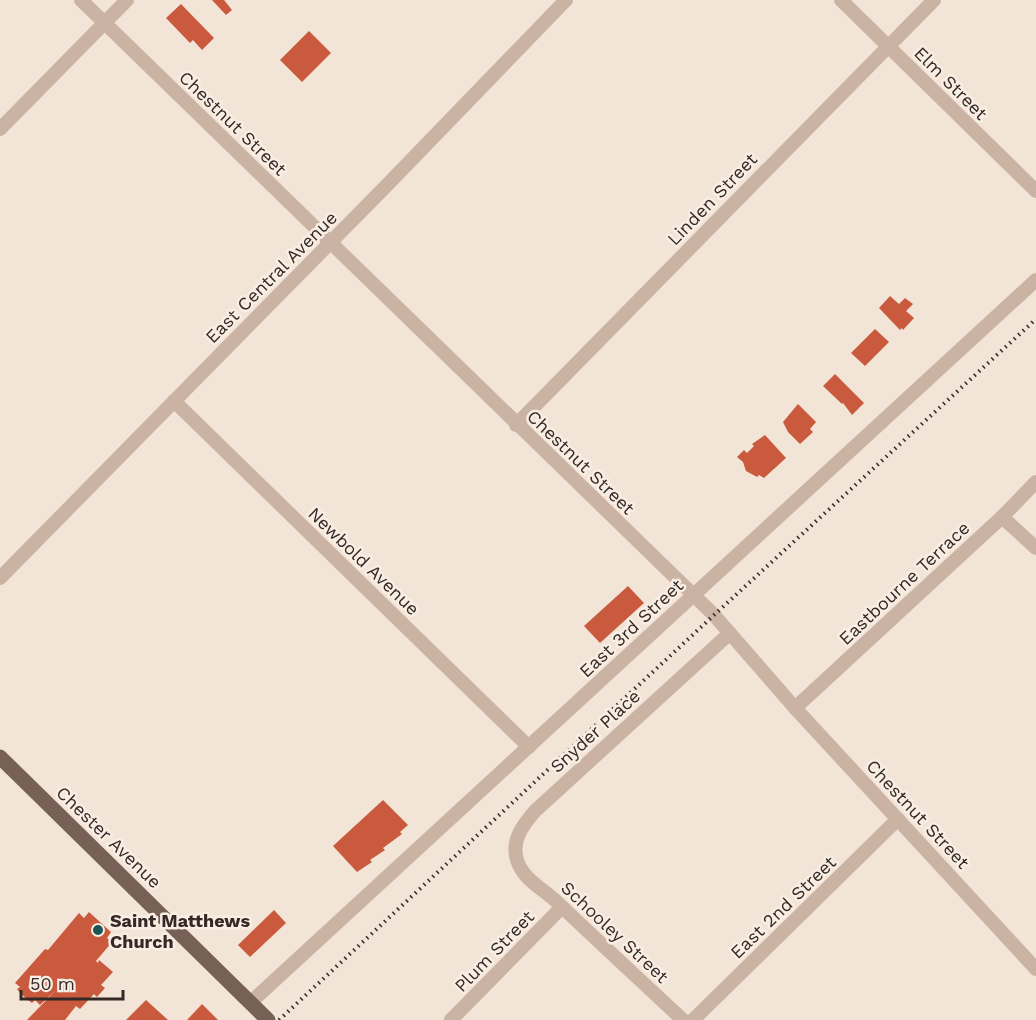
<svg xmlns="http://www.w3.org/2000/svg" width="1036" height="1020" font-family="'Work Sans',sans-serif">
<rect width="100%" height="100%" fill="#f2e4d7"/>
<g fill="#ca5a3d">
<polygon points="212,0 224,0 232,10 226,15"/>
<polygon points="181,4 214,38 202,50 193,40 190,43 166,18"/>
<polygon points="309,31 331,53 302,82 280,60"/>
<polygon points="890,296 899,304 905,298 913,304 906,311 914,318 903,330 902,328 900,330 879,308"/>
<polygon points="875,329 889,342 865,366 851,353"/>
<polygon points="835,374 864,403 852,415 843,403 842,404 823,386"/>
<polygon points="798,404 816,422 810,429 813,432 800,444 788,432 783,422"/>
<polygon points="765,435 786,458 764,478 759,475 757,477 746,471 743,462 737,457 744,450 747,453 754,446 752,444"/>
<polygon points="628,586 644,603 600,643 584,626"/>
<polygon points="383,800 408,825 400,832 402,834 383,848 385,850 370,860 372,862 357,872 333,846"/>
<polygon points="274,910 286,923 250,957 238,945"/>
<polygon points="89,912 111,932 107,938 112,942 96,961 98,963 99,960 113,972 101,985 105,988 97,997 94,994 80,1009 76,1006 65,1020 27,1020 55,991 40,1005 35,1000 32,1003 21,994 17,989 20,987 15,983 45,949 48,950 79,913 84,918"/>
<polygon points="146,1000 168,1020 126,1020"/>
<polygon points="202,1004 218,1020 187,1020"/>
</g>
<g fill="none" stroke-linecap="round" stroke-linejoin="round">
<g stroke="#cab3a3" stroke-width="14">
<polyline points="81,0 714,615 795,708 1036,969"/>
<polyline points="841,0 1036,191"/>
<polyline points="0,129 127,0"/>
<polyline points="174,401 529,747"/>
<polyline points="516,425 934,0"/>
<polyline points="1002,517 1036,548"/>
<polyline points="0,578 390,182 566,0"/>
<polyline points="795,708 1002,517 1036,482"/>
<polyline points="251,1002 1036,280"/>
<polyline points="451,1020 562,907"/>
<path d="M683,1020C641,981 599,942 558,903C544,889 523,880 517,860C511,840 523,825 535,811L730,633"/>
<polyline points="693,1020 898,819"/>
</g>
<polyline stroke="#776056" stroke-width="15" points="0,757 268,1020"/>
<polyline stroke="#342925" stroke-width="4" stroke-dasharray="1.5 4.5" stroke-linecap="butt" points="279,1020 714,615 1036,319"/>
</g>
<circle fill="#1a5557" stroke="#f9eee3" stroke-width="2" cx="98" cy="930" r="6"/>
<g text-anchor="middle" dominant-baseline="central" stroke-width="5" stroke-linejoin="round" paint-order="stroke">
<g font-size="18" fill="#342925" stroke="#f9eee3">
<text transform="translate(951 83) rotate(45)">Elm Street</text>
<text transform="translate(233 123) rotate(44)">Chestnut Street</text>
<text transform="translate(712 199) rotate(-46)">Linden Street</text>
<text transform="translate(271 277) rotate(-45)">East Central Avenue</text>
<text transform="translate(581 462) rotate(44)">Chestnut Street</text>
<text transform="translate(364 561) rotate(44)">Newbold Avenue</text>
<text transform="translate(904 583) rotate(-43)">Eastbourne Terrace</text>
<text transform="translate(631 628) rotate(-43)">East 3rd Street</text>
<text transform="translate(595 731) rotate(-42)">Snyder Place</text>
<text transform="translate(918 814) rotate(47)">Chestnut Street</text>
<text transform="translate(109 837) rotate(44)">Chester Avenue</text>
<text transform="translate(783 907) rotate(-44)">East 2nd Street</text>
<text transform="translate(615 932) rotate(43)">Schooley Street</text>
<text transform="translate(494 951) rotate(-46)">Plum Street</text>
</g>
<g font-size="18" font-weight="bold" fill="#342925" stroke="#f9eee3" text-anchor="start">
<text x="110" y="920">Saint Matthews<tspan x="110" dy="21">Church</tspan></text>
</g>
</g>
<path d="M21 990v9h102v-9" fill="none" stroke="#342925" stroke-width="3"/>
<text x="30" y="990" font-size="18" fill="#342925" stroke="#f9eee3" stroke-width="4.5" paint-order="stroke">50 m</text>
</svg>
